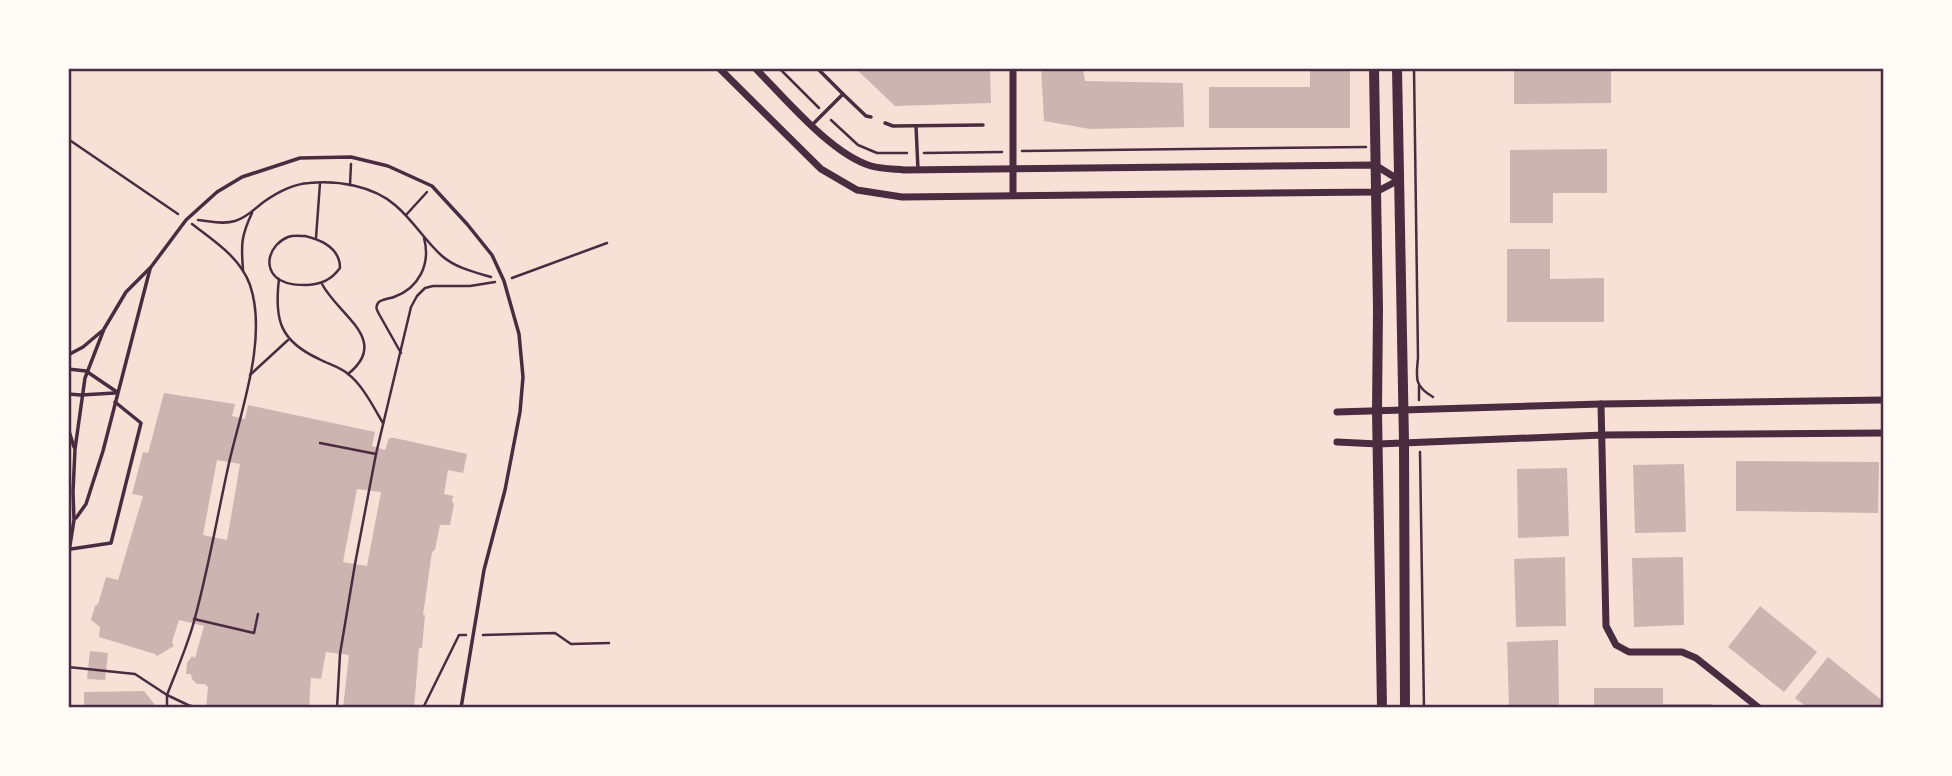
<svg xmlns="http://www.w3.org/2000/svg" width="1952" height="776" font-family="Lora,serif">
<rect width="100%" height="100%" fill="#f7e1d7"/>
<g fill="#ccb4b1" fill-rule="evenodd">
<polygon points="855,68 990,68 991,103 895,106"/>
<polygon points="1041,68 1083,68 1085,81 1183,83 1184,127 1090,129 1044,121"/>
<polygon points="1310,68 1350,68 1350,128 1209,128 1209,87 1310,87"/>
<polygon points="1514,68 1611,68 1611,103 1514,104"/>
<polygon points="1607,149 1607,193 1553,193 1553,223 1510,223 1510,150"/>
<polygon points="1507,249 1550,249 1550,279 1604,278 1604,322 1507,322"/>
<path d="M164,393L235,404L232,416L245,419L248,405L375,432L372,446L385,450L389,438H395L467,454L463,473L448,470L444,494L453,496L452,501L454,504L450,525H440L435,550L432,552L423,615H425L422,648H419L414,708H343L349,655L326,652L321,679L311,678L309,708H206L208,687L205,684H197L192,679L191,674H186L187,663L192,656L195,658L204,626L179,620L172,642L174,646L157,656L155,654L99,637L100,627L91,620L95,606L98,604L106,577L118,580L143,496L132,494L143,452L148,453ZM217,460L240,464L227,540L203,535ZM357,489L381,492L367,566L343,562Z"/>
<polygon points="1736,461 1879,462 1878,513 1736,511"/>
<polygon points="1684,464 1686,532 1635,533 1633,465"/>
<polygon points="1567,468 1569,536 1518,538 1517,469"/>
<polygon points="1565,557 1566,626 1516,627 1514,559"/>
<polygon points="1683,557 1684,625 1634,627 1632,558"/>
<polygon points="1760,606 1817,652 1784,692 1728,647"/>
<polygon points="1558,640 1559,708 1509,708 1507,642"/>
<polygon points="90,651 108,653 105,680 87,679"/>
<polygon points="1828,657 1884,702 1881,708 1808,708 1795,698"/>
<polygon points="1594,688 1663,688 1663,704 1712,704 1712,708 1594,708"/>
<polygon points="144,691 155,705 155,708 84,708 84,692"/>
</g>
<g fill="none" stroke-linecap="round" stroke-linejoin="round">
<g stroke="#4a2c40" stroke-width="2.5">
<polyline points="779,68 819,108"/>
<path d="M1414,68L1418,358C1416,378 1414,386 1433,397"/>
<polyline points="831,120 858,145 877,153 907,153"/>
<polyline points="68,139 178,214"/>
<polyline points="1022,151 1366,147"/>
<polyline points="924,153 1002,152"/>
<polyline points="350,185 351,164"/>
<polyline points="406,215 427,192"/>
<path d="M198,220C210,221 223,225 235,221C248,217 255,208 265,201C278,192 294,184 309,183C338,180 373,186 395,205C413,220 425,241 442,256C456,268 474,272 491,277"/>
<path d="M305,236C322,240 340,249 340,268C331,280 322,284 307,285C298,285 289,285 280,280C261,268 270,244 288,237C293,235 300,236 305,236Z"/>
<polyline points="316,238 320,183"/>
<path d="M243,270C241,245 241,236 252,213"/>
<polyline points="512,278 607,243"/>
<path d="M279,279C274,320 280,341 319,359C328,364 340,367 348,374C362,384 374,408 383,423"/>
<path d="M322,284C338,315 391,340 348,374"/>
<path d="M401,353L379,314C377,310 375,308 378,303C381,299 389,299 394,297C419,288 431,264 424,238"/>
<polyline points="250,375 288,340"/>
<polyline points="1419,400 1419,386"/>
<polyline points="320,443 376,454"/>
<polyline points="1420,452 1424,708"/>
<polyline points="194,619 254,633 258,614"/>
<polyline points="483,635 555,633 571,644 609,643"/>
<polyline points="68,667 135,674 167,695 188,705 197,708"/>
<path d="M167,708V695C176,672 186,649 193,625C208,572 217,517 229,463C241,410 268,338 250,285C240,257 214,241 192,224"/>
<polyline points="337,708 340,654 355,564 376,454 411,307 417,296 425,288 433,286 470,286 495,282"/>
<polyline points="423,708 459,635 466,635"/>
</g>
<g stroke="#4a2c40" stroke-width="3.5">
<polyline points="843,94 866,116 871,117"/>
<polyline points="885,123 893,126 983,125"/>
<polyline points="812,125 843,94 817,68"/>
<polyline points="916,126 918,170"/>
<polyline points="68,355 83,347 102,331"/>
<polyline points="68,369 86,371 117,392"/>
<polyline points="68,394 81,395 115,393"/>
<polyline points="68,428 74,447"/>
<polyline points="76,518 86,504 103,451 150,269"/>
<polyline points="71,549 111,543 141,423 115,402"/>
<polyline points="68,558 74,520 73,492 75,449 85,378 104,329 126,292 151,267 186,220 217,192 242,177 300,158 351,157 388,166 432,186 467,224 492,255 504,281 519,334 523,377 520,412 505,490 484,570 461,708"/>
</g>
<g stroke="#4a2c40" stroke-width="7">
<path d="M719,68L821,169L857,190L902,197L1376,192L1399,180L1375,165L904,170C893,169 881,169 871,166C831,154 785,98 755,68"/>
<polyline points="1013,195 1013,68"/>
<polyline points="1601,404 1606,626 1616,645 1629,652 1682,652 1696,658 1759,708"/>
<polyline points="1337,412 1601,404 1884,400"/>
<polyline points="1337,442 1378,444 1603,435 1884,433"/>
</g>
<g stroke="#4a2c40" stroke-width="10">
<polyline points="1374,68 1378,309 1377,411 1382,708"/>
<polyline points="1397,68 1404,442 1405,708"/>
</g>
</g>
<rect width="1952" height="776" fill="none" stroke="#fffaf5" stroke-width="140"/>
<rect x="70" y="70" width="1812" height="636" fill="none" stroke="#4a2c40" stroke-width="2.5"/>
</svg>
